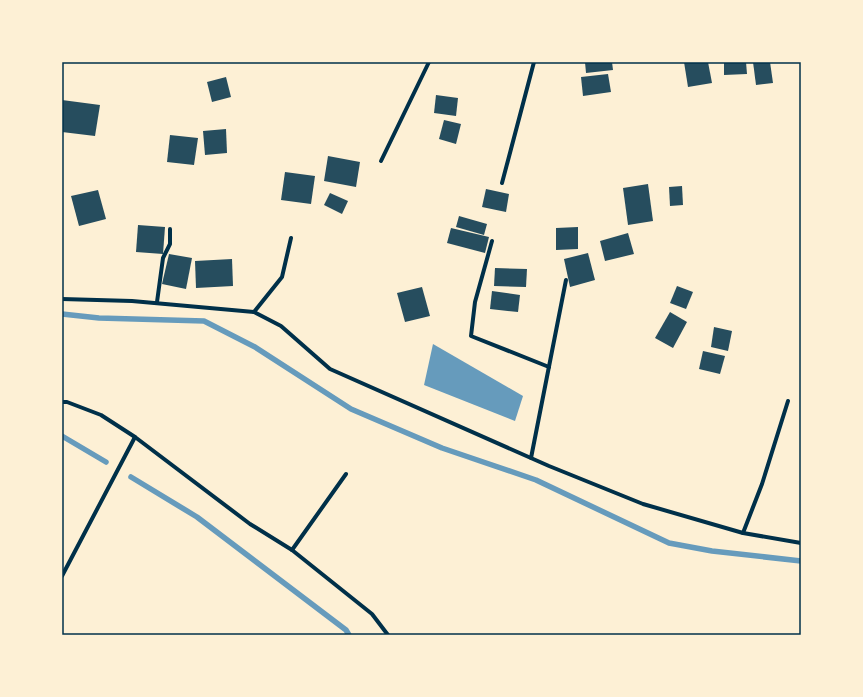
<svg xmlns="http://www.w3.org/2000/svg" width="863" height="697" font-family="'Fira Sans',sans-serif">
<rect width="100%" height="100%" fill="#fdf0d5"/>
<polygon fill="#669bbc" points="433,344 523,396 515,421 424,385"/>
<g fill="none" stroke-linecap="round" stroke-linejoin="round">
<g stroke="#669bbc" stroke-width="5.5">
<polyline points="62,314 99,318 204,321 255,347 351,409 442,448 536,480 669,543 712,551 801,561"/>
<polyline points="62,436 106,462"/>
<polyline points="131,477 197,517 346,630 349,635"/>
</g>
</g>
<g fill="#264d5e">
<polygon points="585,62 612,62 613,70 586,73"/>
<polygon points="684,62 708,62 712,83 688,87"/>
<polygon points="724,62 746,62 747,74 724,75"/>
<polygon points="753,62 770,62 773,83 756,85"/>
<polygon points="608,74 611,92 583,96 581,77"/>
<polygon points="226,77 231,97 212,102 207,82"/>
<polygon points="436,95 458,98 456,116 434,113"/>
<polygon points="62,100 100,105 95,136 62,132"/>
<polygon points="444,120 461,124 456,144 439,139"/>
<polygon points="226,129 227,153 205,155 203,131"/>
<polygon points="170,135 198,138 194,165 167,162"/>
<polygon points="328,156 360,162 356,187 324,181"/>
<polygon points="285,172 315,176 311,204 281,200"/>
<polygon points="648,184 653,221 628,225 623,188"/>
<polygon points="682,186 683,205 670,206 669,187"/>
<polygon points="486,189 509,194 506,212 482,207"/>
<polygon points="98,190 106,219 79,226 71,196"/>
<polygon points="330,193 348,201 342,214 324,205"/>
<polygon points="459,216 487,224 484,235 456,227"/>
<polygon points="138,225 165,227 163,254 136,252"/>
<polygon points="578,227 578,249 556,250 556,228"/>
<polygon points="451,228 489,237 485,253 447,243"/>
<polygon points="628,233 634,254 605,261 600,241"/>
<polygon points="588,253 595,280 570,287 564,259"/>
<polygon points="169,254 192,258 186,289 162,284"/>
<polygon points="232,259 233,286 196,288 195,261"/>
<polygon points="495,268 527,269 526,287 494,286"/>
<polygon points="677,286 693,292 686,309 670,303"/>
<polygon points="422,287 430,316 405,322 397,293"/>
<polygon points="492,291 520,295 518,312 490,309"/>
<polygon points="670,312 687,322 673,348 655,338"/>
<polygon points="714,327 732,331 728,351 711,347"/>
<polygon points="703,351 725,356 720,374 699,369"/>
</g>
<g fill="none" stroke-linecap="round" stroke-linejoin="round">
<g stroke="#003049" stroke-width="4">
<polyline points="381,161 429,62"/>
<polyline points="502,183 534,62"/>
<polyline points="492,241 475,302 471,336 549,367"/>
<polyline points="62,299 132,301 254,312 281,326 330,369 549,466 643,504 743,533 801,543"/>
<polyline points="157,302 163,258 170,244 170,229"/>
<polyline points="254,312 282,277 291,238"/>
<polyline points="62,402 67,402 101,415 135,437 250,524 292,550 372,614 388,635"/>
<polyline points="531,458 566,280"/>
<polyline points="743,533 762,484 788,401"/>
<polyline points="292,550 346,474"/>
<polyline points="62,576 135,437"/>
</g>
</g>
<rect width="863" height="697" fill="none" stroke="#fdf0d5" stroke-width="126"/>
<rect x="63" y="63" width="737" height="571" fill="none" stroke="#003049" stroke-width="1.5"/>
</svg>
